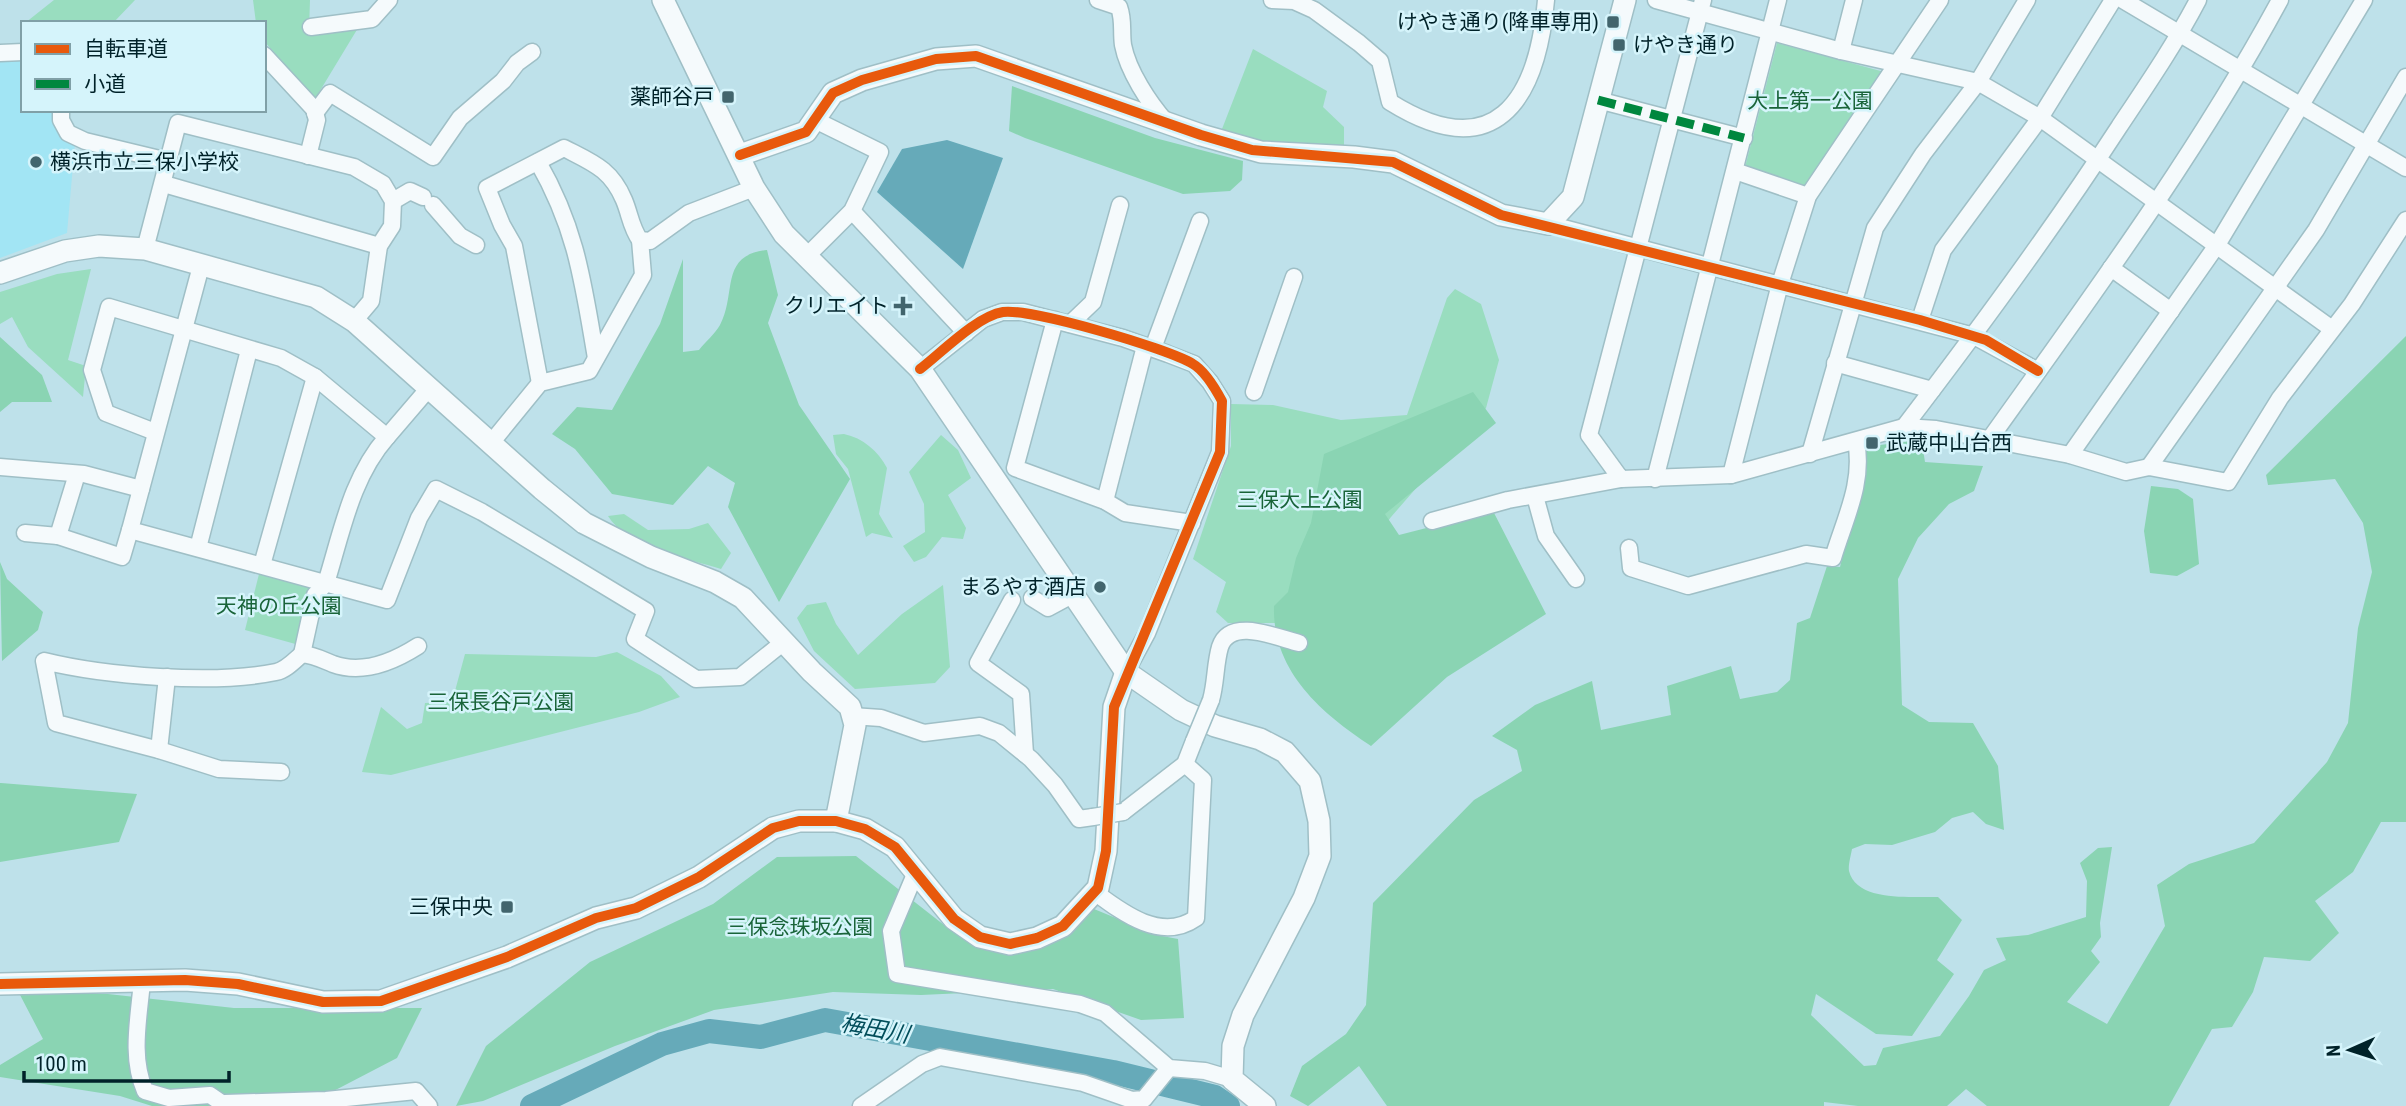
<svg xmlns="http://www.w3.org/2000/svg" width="2406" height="1106" font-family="'Roboto Condensed','Noto Sans JP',sans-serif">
<rect width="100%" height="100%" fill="#bee1ea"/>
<polygon fill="#a2e5f4" points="23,55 23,110 55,110 75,143 67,233 0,258 0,57"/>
<g fill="#99ddbf">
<polygon points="54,0 135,0 113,23 92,20 25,23"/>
<polygon points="253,0 310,0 309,30 358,28 315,99 264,41 264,23 256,23"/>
<polygon points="1777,43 1888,73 1806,189 1744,171"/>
<polygon points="1253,49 1327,91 1323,107 1344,127 1344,147 1255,144 1222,129"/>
<polygon points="91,269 68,360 86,366 83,397 28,347 12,317 0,324 0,292 57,274"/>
<polygon points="1455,289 1481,304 1499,360 1486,408 1391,517 1323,608 1300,623 1228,623 1216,612 1226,582 1193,559 1231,446 1231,404 1273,405 1341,420 1407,415 1447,298"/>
<path d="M844,434C863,438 878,451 887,468L879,514L893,538L872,533L866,537L848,469L836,454L833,435Z"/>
<polygon points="941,435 958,450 971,478 948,495 966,528 963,539 942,537 926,557 914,562 903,546 925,532 924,504 909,472"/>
<path d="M624,514L648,530L689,529L708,523L731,553L721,569C689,559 625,545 608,516Z"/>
<polygon points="260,570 315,586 299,645 245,630"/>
<polygon points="943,585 950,667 935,683 855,689 814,651 797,618 807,605 826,602 836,624 858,655 902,614"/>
<polygon points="617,652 661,676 680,697 639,712 391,775 362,772 381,707 407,729 422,723 425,703 452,702 465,654 596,657"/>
</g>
<g fill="#8ad4b3">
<polygon points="1012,86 1155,138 1243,161 1242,180 1230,191 1183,194 1025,138 1009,131"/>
<path d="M767,250L778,295L768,323L799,405L850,479L779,602L728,507L735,483L708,466L673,505L612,494L575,449L552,434L577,407L612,410L660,324L683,259V352L699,350C705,342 715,334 720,325C737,293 719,255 767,250Z"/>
<path d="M2406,336V822H2381L2353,872L2315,901L2339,933L2310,961L2264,957L2253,992L2232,1027L2212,1029L2169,1106H1987L1966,1089L1947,1106H1858L1824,1102V1106H1387L1359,1066L1308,1106L1290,1096L1302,1066L1346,1034L1366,1005L1373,903L1474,800L1522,771L1517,750L1492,736L1535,705L1592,681L1601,730L1671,715L1667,686L1731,666L1740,699L1777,692L1790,680L1797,623L1810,618L1827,566L1840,567L1853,513L1860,503L1867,468L1866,447L1909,441L1922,443L1925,462L1983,466L1974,491L1949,504L1918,538L1898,579L1902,705L1929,722L1973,723L1998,766L2004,830L1986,824L1973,812L1952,818L1935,832L1892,845L1865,844L1852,849C1851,855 1848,865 1849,871C1857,903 1913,896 1938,897L1962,920L1937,960L1954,974L1912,1036L1876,1034L1816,994L1811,1015L1864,1066L1876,1065L1883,1048L1940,1036L1969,996L1984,970L2006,960L1996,938L2028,935L2086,917L2087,881L2080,863L2098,848L2112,847L2100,923L2101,937L2091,951L2100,962L2067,1002L2107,1024L2165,926L2157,885L2189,864L2254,843L2327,762L2348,723L2358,628L2372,572L2363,523L2335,479L2268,485L2266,475Z"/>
<polygon points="0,337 42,375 52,402 12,402 0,412"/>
<path d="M1473,392L1496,423L1385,514L1399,535L1493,511L1546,614L1447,677L1371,746C1321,713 1272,671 1274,606L1288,592L1296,558L1311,523L1324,454Z"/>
<polygon points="2151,486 2178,489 2193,499 2199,564 2177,576 2150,573 2144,531"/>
<polygon points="0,562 7,579 43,612 38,630 2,661"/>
<polygon points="0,783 1,783 137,794 119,842 0,862"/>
<polygon points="856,856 944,925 972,941 1054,939 1094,909 1157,935 1178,939 1184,1018 1141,1020 1053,989 921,995 833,992 714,1010 615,1046 483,1101 456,1106 486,1046 590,962 713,904 777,857"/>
<polygon points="19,993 108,994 234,1008 422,1008 397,1058 324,1096 223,1106 152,1106 120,1096 0,1077 0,1065 43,1039"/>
</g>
<polygon fill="#66aab9" points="947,140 1003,158 963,269 877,192 902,149"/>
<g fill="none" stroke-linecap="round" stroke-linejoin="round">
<polyline stroke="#66aab9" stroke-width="24" points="532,1106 662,1044 709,1031 761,1037 825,1020 1113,1072 1215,1097 1228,1106"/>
<g stroke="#9fbfc6" stroke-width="19">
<g id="street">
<path d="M1098,0L1119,7C1124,21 1121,31 1123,45C1128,71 1149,103 1166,122"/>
<path d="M1272,0L1294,1L1314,10L1359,43L1380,61L1390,102C1494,167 1537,102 1546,0"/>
<polyline points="1656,0 1841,51 1978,82 2040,118 2332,329"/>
<polyline points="1703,0 1589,435 1621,479 1731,475"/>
<polyline points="1940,0 1808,196 1780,284 1731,475 1904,427 1936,429 2070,455 2126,472 2149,467 2228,482 2280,398 2352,304 2406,220"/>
<polyline points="2123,0 2406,168"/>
<polyline points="311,27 372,19 389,0"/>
<polyline points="1841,51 1854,0"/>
<polyline points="0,53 23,52"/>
<polyline points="264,55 314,109 317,120 308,156"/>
<polyline points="1598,100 1744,138"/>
<polyline points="61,110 61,120 68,133 85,141 168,161"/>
<polyline points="315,113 330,93 433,157 460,118 503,81 517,63 532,52"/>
<path d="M538,162C577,230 583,283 596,358"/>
<polyline points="1735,171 1808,196"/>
<polyline points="164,184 379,246"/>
<polyline points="393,201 410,191 423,197"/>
<polyline points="433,205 460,236 476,245"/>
<polyline points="852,211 966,333"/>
<polyline points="1548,224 1974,336 2038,371"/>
<polyline points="145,249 178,123 354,167 383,184 393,201 392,226 379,246 371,301 354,321"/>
<polyline points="806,257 852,211 880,152 815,120"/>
<polyline points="201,266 130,530 387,600 419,518 436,489 482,512 646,611 635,639 696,679 740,677 785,641"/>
<polyline points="2111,268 2171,311"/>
<polyline points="1055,320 1015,468 1105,501 1125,513 1192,523"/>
<polyline points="1920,320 1943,250 2040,118 2113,0"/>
<polyline points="1070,324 1093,302 1120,205"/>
<polyline points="1153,348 1200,221"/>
<polyline points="1835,363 1932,390"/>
<polyline points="920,369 983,319 1002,312 1023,312 1123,338 1168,354 1194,364 1210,382 1222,401 1220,452 1147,633 1126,672"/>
<path d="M540,383L514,246L502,225L487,188L564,148C593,163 611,169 624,200C630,214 631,228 640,240L650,241L689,213L754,188"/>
<polyline points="1254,392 1294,277"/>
<path d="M1904,427C1979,329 2052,230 2119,127C2147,85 2175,44 2198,0"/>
<polyline points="155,432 106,413 92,370 109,307 281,358 315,377 387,437 429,388"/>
<path d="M1989,440C2091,297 2196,155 2280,0"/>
<polyline points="491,443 540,383 589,371 643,275 640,240"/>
<polyline points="1810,454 1875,228 1923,154 1978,82 2027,0"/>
<polyline points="2070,455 2217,245 2364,0"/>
<polyline points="0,467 84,474 141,489"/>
<polyline points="2149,467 2316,230 2406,77"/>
<polyline points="1655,479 1778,0"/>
<polyline points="1535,496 1546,536 1576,579"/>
<polyline points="1105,501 1145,346"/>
<polyline points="1432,521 1508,500 1621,479"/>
<polyline points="25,533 58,536 122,557 130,530"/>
<polyline points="58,536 77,474"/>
<polyline points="198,548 249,350"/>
<path d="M1629,548L1631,568L1688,586L1806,554L1833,558C1845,518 1864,483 1856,441"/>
<polyline points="262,565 315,377"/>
<polyline points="1032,598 1048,608 1074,594"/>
<polyline points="1012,600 978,663 1021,694 1025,754"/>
<path d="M302,654L315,595L326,583C342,532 351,478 387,437"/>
<path d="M1211,700C1216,683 1215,664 1220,647C1230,616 1278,638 1299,643"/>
<polyline points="852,716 881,718 924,733 980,726 999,733 1031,759 1055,785 1079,819 1093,817"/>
<polyline points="159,750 167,677"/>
<path d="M281,772L219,769L159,750L56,723L44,661C105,676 214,685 276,672C286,670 295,660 302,654C314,655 323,660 333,664C363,675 393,662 418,646"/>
<polyline points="1123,812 1185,764 1194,741"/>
<polyline points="916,872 891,931 897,974 1080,1004 1105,1013 1169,1068 1205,1071 1232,1079"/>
<path d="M1096,893C1124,914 1162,942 1196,918L1203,780L1185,764"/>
<path d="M142,981C139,1018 130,1056 145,1091L169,1098L210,1095L226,1106"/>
<polyline points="225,1103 326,1100 416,1091 429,1106"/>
<polyline points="861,1106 922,1064 940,1057 1083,1083 1132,1100 1144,1099 1169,1068"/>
</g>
</g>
<g stroke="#9fbfc6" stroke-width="24">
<g id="secondary">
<polyline points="663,0 754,188 784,234 920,369 1126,672 1181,710 1215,726 1260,739 1285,752 1310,781 1319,821 1320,856 1304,898 1243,1015 1233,1046 1232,1079 1265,1106"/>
<polyline points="740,155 806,132 833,93 862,80 936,59 976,56 1201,135 1261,152 1354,157 1393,162 1501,215 1548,224 1573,197 1625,0"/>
<polyline points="0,273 65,251 99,246 145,249 316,297 354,321 542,489 584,523 651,557 715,582 743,598 812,672 850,707 855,725 836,821"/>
<polyline points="0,984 185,980 238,984 323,1002 381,1001 507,957 596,918 636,908 699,877 773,828 799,821 836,821 865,829 895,847 954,919 980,937 1010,944 1037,938 1063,926 1098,888 1106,851 1114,707 1126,672"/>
</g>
</g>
<use href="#street" stroke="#f5fafc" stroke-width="16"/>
<use href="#secondary" stroke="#f5fafc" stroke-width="21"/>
<g stroke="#9fbfc6" stroke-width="19" stroke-linecap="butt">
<g id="street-bridge">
<polyline points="1194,741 1211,700"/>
<polyline points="1093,817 1123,812"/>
</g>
</g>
<use href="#street-bridge" stroke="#f5fafc" stroke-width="16"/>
<polyline stroke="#00873e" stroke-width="9" stroke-dasharray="18 9" stroke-linecap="butt" points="1598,100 1744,138"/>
<g stroke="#d5f4fb" stroke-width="15">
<g id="cycleway">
<polyline points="740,155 806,132 833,93 862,80 936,59 976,56 1201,135 1252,150 1393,162 1501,215 1920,320 1986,340 2038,371"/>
<path d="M0,984L185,980L238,984L323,1002L381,1001L507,957L596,918L636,908L699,877L773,828L799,821H836L865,829L895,847L954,919L980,937L1010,944L1037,938L1063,926L1098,888L1106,851L1114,707L1220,452L1222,401C1215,388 1205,371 1193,364C1167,348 1030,308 1003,312C977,316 941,353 920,369"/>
</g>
</g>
<use href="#cycleway" stroke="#e8590c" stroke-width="10"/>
</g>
<g fill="#42656d" stroke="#d5f4fb" stroke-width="2.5">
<rect x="1606" y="15" width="14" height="14" rx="3.5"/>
<rect x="1612" y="38" width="14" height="14" rx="3.5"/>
<rect x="721" y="90" width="14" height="14" rx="3.5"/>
<circle cx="36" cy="162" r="7"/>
<path d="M899.5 295.5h7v7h7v7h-7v7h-7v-7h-7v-7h7z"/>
<rect x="1865" y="436" width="14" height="14" rx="3.5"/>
<circle cx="1100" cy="587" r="7"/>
<rect x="500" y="900" width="14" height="14" rx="3.5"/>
</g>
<g text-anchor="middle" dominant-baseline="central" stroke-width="5" stroke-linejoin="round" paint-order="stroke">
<g font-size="21" fill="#002229" stroke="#d5f4fb" text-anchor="end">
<text x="1599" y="22">けやき通り(降車専用)</text>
<text x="1633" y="45" text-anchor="start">けやき通り</text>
<text x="714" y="97">薬師谷戸</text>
<text x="50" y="162" text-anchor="start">横浜市立三保小学校</text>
<text x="889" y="306">クリエイト</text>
<text x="1886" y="443" text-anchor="start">武蔵中山台西</text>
<text x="1086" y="587">まるやす酒店</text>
<text x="493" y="907">三保中央</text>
</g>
<g font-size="21" fill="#196439" stroke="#d5f4fb">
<text x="1810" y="101">大上第一公園</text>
<text x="1300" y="500">三保大上公園</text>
<text x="279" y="606">天神の丘公園</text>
<text x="501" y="702">三保長谷戸公園</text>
<text x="800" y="927">三保念珠坂公園</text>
</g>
<g font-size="23" font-style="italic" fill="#014d5a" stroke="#d5f4fb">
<text transform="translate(875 1029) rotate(10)">梅田川</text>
</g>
</g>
<rect x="21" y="21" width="245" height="91" fill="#d5f4fb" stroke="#80a0a7" stroke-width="2"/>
<rect x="35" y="44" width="35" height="10" fill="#e8590c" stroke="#80a0a7" stroke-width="2"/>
<text x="84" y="56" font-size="21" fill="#002229">自転車道</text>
<rect x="35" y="79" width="35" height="10" fill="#00873e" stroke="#80a0a7" stroke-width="2"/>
<text x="84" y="91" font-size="21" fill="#002229">小道</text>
<g transform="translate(2350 1050) rotate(267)" stroke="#d5f4fb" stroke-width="5" paint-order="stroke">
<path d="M0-5L12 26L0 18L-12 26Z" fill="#002229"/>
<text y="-10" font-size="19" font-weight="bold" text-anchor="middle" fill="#002229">N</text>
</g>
<path d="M24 1071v10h205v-10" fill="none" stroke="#002229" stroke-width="3.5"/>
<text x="35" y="1071" font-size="21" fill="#002229" stroke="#d5f4fb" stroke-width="5" paint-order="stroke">100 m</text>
</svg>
